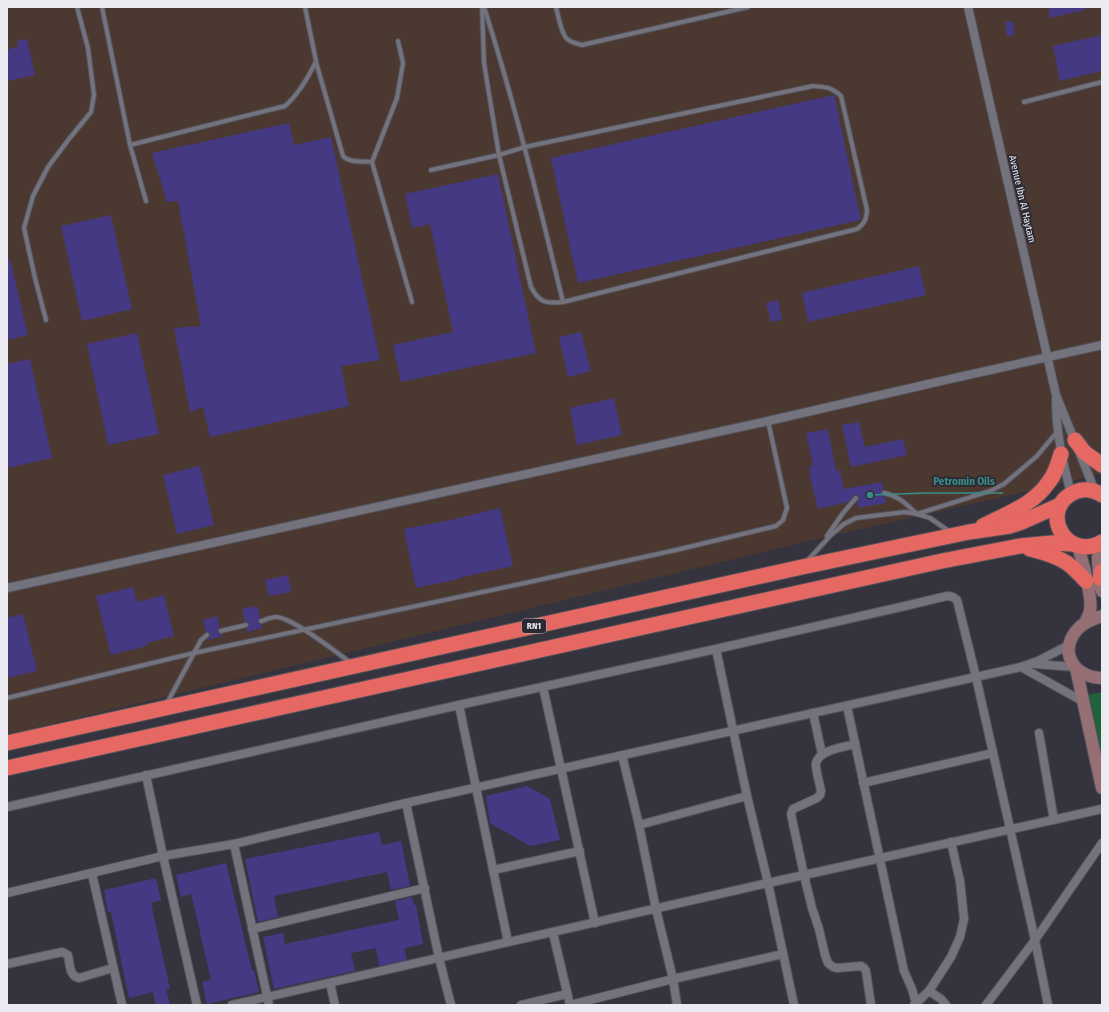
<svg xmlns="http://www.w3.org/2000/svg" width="1109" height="1012" font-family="'Fira Sans Condensed',sans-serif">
<rect width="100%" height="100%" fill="#35343e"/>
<polygon fill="#4b3831" points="7,7 1102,7 1102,474 800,543 7,735"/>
<polygon fill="#1f623c" points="1102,692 1102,759 1088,695"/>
<g fill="#453983">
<polygon points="1048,7 1084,7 1085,10 1050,18"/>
<polygon points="1013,21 1015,35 1007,36 1005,22"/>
<polygon points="1102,35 1102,71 1060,81 1053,46"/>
<polygon points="27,39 35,75 8,81 7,75 7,50 18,46 17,41"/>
<polygon points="834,95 861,220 578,283 551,158"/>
<polygon points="289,123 294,145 331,137 380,360 341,366 349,406 210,437 203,407 190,412 174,328 201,326 178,201 167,202 152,153"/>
<polygon points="498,174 536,353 401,382 393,345 453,332 430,224 412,228 405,194"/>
<polygon points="111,215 132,309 82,321 61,226"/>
<polygon points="10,259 28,335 7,340 7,260"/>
<polygon points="919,266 926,295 808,322 802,293"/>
<polygon points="778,300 782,320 771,322 766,303"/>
<polygon points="581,332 591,371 568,377 559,337"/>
<polygon points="137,333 159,434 108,445 87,344"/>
<polygon points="30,359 52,458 7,468 7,364"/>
<polygon points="614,398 622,435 577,445 570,408"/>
<polygon points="859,422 865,447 903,439 907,455 851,467 842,425"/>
<polygon points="828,429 836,471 840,470 844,489 882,482 883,490 881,491 881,494 882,496 885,497 886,503 858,508 857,503 859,497 858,495 855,495 848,502 818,509 810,477 809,466 813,465 806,433"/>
<polygon points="200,466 214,525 177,534 163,475"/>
<polygon points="500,508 513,566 458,578 459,579 416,588 404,529 446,521"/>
<polygon points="288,575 291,592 269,596 265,580"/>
<polygon points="133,587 137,602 164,595 174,636 147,643 147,646 111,655 96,596"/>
<polygon points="257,606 260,618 258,622 259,624 261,624 262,628 247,632 247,628 249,627 249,625 248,622 245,622 242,609"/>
<polygon points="23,614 37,671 7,678 7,618"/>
<polygon points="217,616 220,628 218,630 218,632 220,634 222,634 223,636 208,640 208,639 210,637 210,634 209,632 206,632 203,620"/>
<polygon points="527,786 550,799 560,840 530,846 490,823 486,796"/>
<polygon points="379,832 382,845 401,841 410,886 391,890 387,872 274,896 278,917 258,922 245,859"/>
<polygon points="226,863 252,970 254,970 259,992 207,1004 202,982 211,980 197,919 191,894 181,897 176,875"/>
<polygon points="156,878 161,900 151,903 170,989 166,989 170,1005 156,1005 153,992 129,998 111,912 108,912 104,890"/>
<polygon points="412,897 414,905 416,905 423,944 404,948 407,960 379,966 376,948 351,953 355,971 274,989 263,937 283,933 285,944 399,920 395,901"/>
</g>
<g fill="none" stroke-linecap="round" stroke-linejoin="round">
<g stroke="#52525a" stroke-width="6">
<g id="lane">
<polyline points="102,7 130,145 146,201"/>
<path d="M484,7C515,104 539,203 563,302"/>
<path d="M556,7C558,15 561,33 567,39C571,42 578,44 582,45L748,7"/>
<polyline points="398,41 403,63 397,98 372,162 412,302"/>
<path d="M316,62L343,156C349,163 363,161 372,162"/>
<polyline points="1024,102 1102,82"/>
<path d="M130,145L285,106C299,94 308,78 316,61L305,7"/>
<path d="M431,170L499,155L525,147L813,86C826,87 831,87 841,96L867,210C866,220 865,223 857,229L563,302C545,304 539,302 531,287L499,155L484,63L482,7"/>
<polyline points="46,320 35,278 24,228 33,196 48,167 69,139 91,112 94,95 88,48 77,7"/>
<path d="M884,493C899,496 906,504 917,514L990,491L1004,484L1037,456L1057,432"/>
<polyline points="827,536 843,513 856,498"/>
<polyline points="807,561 831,535 844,524 856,518 905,512 917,514 930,518 950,532"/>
<path d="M261,621C265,620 271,617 276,617C292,617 336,652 351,663"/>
<polyline points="221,631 246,625"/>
<polyline points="7,698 194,653 525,583 676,550 776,526 783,520 787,508 768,421"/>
<polyline points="167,703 201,640 207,635"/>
</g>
</g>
<g stroke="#52525a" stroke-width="10">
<g id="street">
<polyline points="968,7 1056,395 1095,491"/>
<path d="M1056,400C1056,434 1063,462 1071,494"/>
<polyline points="7,588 768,421 950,379 1102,345"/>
<polyline points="716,649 747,796 768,883 794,1005"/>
<polyline points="1034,664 1075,667"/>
<polyline points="1021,667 1084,702"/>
<polyline points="543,687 595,923"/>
<polyline points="459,705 508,942"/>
<polyline points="847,706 904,971 912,989 916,1003"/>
<polyline points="813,713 822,754"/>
<polyline points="1039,733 1054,820"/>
<path d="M855,744C844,747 819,750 816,763C815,769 820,784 821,791L820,795L817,798L793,809L791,814L804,875L812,908L819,929L825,955L828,963L833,967L837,968L861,966L864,968L866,971L871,1005"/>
<polyline points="622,755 639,825 656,909 673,979 677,1005"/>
<polyline points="146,775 163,856 197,1005"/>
<polyline points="863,783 993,753"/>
<polyline points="406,803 439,958 451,1005"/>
<path d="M7,807L459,705L716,649L905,606L947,596C951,596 954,597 957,600L976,677L1035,940L1048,1005"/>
<polyline points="639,825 747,796"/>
<polyline points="234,844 269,1005"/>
<polyline points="493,870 580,851"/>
<polyline points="92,874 122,1005"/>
<polyline points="7,893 163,856 234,844 406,803 1021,667 1038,661 1069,645"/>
<polyline points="252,929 425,888"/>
<polyline points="553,933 570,1005"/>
<path d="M7,964L62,952L68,955C70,964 69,976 79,978L113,968"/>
<polyline points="330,983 335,1005"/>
<polyline points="929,991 941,999 946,1005"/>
<polyline points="232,1005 768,883 1102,809"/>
<polyline points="521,1005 567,994"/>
<polyline points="570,1005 673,979 783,954"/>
<polyline points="914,1005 929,991 951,957 960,937 964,919 960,881 951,842"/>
<polyline points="986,1005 1035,940 1102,843"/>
</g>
</g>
<g stroke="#52525a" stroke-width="14">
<g id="secondary">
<polyline points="1101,543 1098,558 1100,586 1102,591"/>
<path d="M1078,546C1082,560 1093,597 1090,611C1089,615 1087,619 1085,623"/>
<path d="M1102,616C1092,619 1082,623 1076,631C1058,654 1076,678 1102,678"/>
<polyline points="1076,668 1102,788"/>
</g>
</g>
<g stroke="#52525a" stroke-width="17">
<g id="highway">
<polyline points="1075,440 1085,453 1102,465"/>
<path d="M1102,495C1094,490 1084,488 1075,492C1037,509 1066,563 1102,542"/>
<path d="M983,526C1006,514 1033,505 1048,483C1055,475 1058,464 1061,454"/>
<path d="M1030,549C1043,552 1056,556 1067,563C1074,568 1080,575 1086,581"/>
<polyline points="1100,578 1102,571"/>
<polyline points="7,743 802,567 969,532 1010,526 1022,522 1060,505"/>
<polyline points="7,768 942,561 1020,546 1052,543 1074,544"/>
</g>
</g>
<use href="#lane" stroke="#73727d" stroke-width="4"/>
<use href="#street" stroke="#73727d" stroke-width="8"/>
<use href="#secondary" stroke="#966f75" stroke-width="12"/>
<use href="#highway" stroke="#e66863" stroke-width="15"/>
</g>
<g text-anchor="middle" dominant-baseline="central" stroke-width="3.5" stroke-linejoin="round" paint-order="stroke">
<rect fill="#2b2a34" stroke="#b1b1b8" stroke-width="1" x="522" y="619" width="24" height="14" rx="3"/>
<g font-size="9" font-weight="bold" fill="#ebebf1">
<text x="534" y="626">RN1</text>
</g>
<g font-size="10" fill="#ebebf1" stroke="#2b2a34">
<text transform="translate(1022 199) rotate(77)">Avenue Ibn Al Haytam</text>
</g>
</g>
<path fill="none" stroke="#3b8d88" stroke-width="1.5" d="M870 495L926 493H1003"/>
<circle fill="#3b8d88" stroke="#2b2a34" stroke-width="1.5" cx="870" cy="495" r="4"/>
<g font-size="11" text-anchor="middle" font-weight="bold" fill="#3b8d88" stroke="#2b2a34" stroke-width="3.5" stroke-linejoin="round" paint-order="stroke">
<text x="964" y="485">Petromin Oils</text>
</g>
<rect width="1109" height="1012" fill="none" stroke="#ebebf1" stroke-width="16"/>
</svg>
